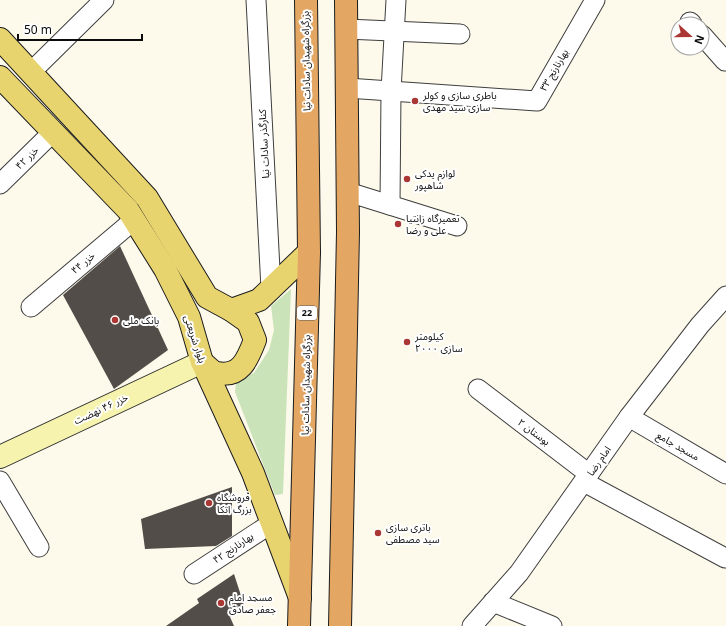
<svg xmlns="http://www.w3.org/2000/svg" width="726" height="626" font-family="Georgia,'Noto Sans Arabic',serif">
<rect width="100%" height="100%" fill="#fdfaeb"/>
<polygon fill="#cbe3b9" points="291,289 283,494 275,495 235,392 236,381 254,373 269,350 274,330 271,306"/>
<g fill="#524d49">
<polygon points="120,246 168,350 114,389 63,295"/>
<polygon points="232,487 232,536 216,546 145,549 141,519"/>
<polygon points="234,574 245,608 230,617 234,626 166,626 199,603 197,599"/>
</g>
<g fill="none" stroke-linecap="round" stroke-linejoin="round">
<g stroke="#3e3e3e" stroke-width="21">
<g id="street">
<polyline points="256,0 271,289"/>
<polyline points="690,22 692,24"/>
<polyline points="346,29 460,34"/>
<polyline points="702,35 725,61"/>
<polyline points="31,72 104,0"/>
<polyline points="347,88 537,101 595,0"/>
<polyline points="0,184 53,132"/>
<polyline points="348,192 457,226"/>
<polyline points="390,205 391,91 396,0"/>
<polyline points="31,307 134,220"/>
<polyline points="478,389 589,474"/>
<polyline points="629,417 726,474"/>
<polyline points="0,481 39,547"/>
<polyline points="584,482 725,558"/>
<polyline points="194,574 272,523"/>
<polyline points="493,602 552,626"/>
<polyline points="472,626 519,573 629,417 700,325 726,296"/>
</g>
</g>
<g stroke="#2d2d2d" stroke-width="24">
<polyline id="secondary" points="0,457 202,362"/>
</g>
<g stroke="#1c1c1c" stroke-width="24">
<g id="primary">
<polyline points="0,39 147,198 207,297 231,310 259,300 309,252"/>
<polyline points="0,77 128,210 165,269 189,317 202,362 253,473 300,598"/>
<path d="M202,362C206,365 212,372 217,373C241,378 248,358 255,340L248,322L231,310"/>
</g>
</g>
<g stroke="#1c1c1c" stroke-width="24">
<g id="highway">
<polyline points="299,626 309,252 306,0"/>
<polyline points="340,626 348,232 346,0"/>
</g>
</g>
<use href="#street" stroke="#fff" stroke-width="19"/>
<use href="#secondary" stroke="#f5f3ad" stroke-width="22"/>
<use href="#primary" stroke="#e8d46f" stroke-width="22"/>
<use href="#highway" stroke="#e3a763" stroke-width="22"/>
</g>
<g fill="#aa3734" stroke="#fff" stroke-width="1.5">
<circle cx="415" cy="101" r="4"/>
<circle cx="407" cy="179" r="4"/>
<circle cx="398" cy="224" r="4"/>
<circle cx="115" cy="320" r="4"/>
<circle cx="407" cy="342" r="4"/>
<circle cx="209" cy="503" r="4"/>
<circle cx="378" cy="533" r="4"/>
<circle cx="221" cy="603" r="4"/>
</g>
<g text-anchor="middle" dominant-baseline="central" stroke-width="4" stroke-linejoin="round" paint-order="stroke">
<rect fill="#fff" stroke="#545454" stroke-width="1" x="297" y="306" width="20" height="14" rx="3"/>
<g font-size="9" font-weight="bold" fill="#0b0b0b">
<text x="307" y="313">22</text>
</g>
<g font-size="10" fill="#0b0b0b" stroke="#fff">
<text transform="translate(306 61) rotate(-91)">بزرگراه شهیدان سادات نیا</text>
<text transform="translate(554 70) rotate(-60)">بهارنارنج ۳۳</text>
<text transform="translate(264 144) rotate(-93)">کنارگذر سادات نیا</text>
<text transform="translate(27 158) rotate(-44)">خزر ۴۲</text>
<text transform="translate(83 263) rotate(-40)">خزر ۴۴</text>
<text transform="translate(195 339) rotate(72)">بلوار شریعتی</text>
<text transform="translate(306 385) rotate(-89)">بزرگراه شهیدان سادات نیا</text>
<text transform="translate(101 409) rotate(-25)">خزر ۴۶ نهضت</text>
<text transform="translate(534 432) rotate(37)">بوستان ۲</text>
<text transform="translate(678 446) rotate(30)">مسجد جامع</text>
<text transform="translate(599 461) rotate(-55)">امام رضا</text>
<text transform="translate(233 548) rotate(-34)">بهارنارنج ۴۲</text>
</g>
<g font-size="10" fill="#0b0b0b" stroke="#fff" text-anchor="start">
<text x="423" y="95">باطری سازی و کولر<tspan x="423" dy="12">سازی سید مهدی</tspan></text>
<text x="415" y="173">لوازم یدکی<tspan x="415" dy="12">شاهپور</tspan></text>
<text x="406" y="218">تعمیرگاه زانتیا<tspan x="406" dy="12">علی و رضا</tspan></text>
<text x="123" y="320">بانک ملی</text>
<text x="415" y="336">کیلومتر<tspan x="415" dy="12">سازی ۲۰۰۰</tspan></text>
<text x="217" y="497">فروشگاه<tspan x="217" dy="12">بزرگ اتکا</tspan></text>
<text x="386" y="527">باتری سازی<tspan x="386" dy="12">سید مصطفی</tspan></text>
<text x="229" y="597">مسجد امام<tspan x="229" dy="12">جعفر صادق</tspan></text>
</g>
</g>
<g transform="translate(690 36) rotate(111)"><circle r="19" fill="#ffffff" stroke="#9d9d9d"/>
<path d="M0-3L7 15L0 10L-7 15Z" fill="#aa3734"/>
<text y="-6" font-size="11" font-weight="bold" text-anchor="middle" fill="#0b0b0b">N</text>
</g>
<path d="M18 34v6h124v-6" fill="none" stroke="#0b0b0b" stroke-width="2"/>
<text x="24" y="34" font-size="12" fill="#0b0b0b" stroke="#ffffff" stroke-width="3" paint-order="stroke">50 m</text>
</svg>
